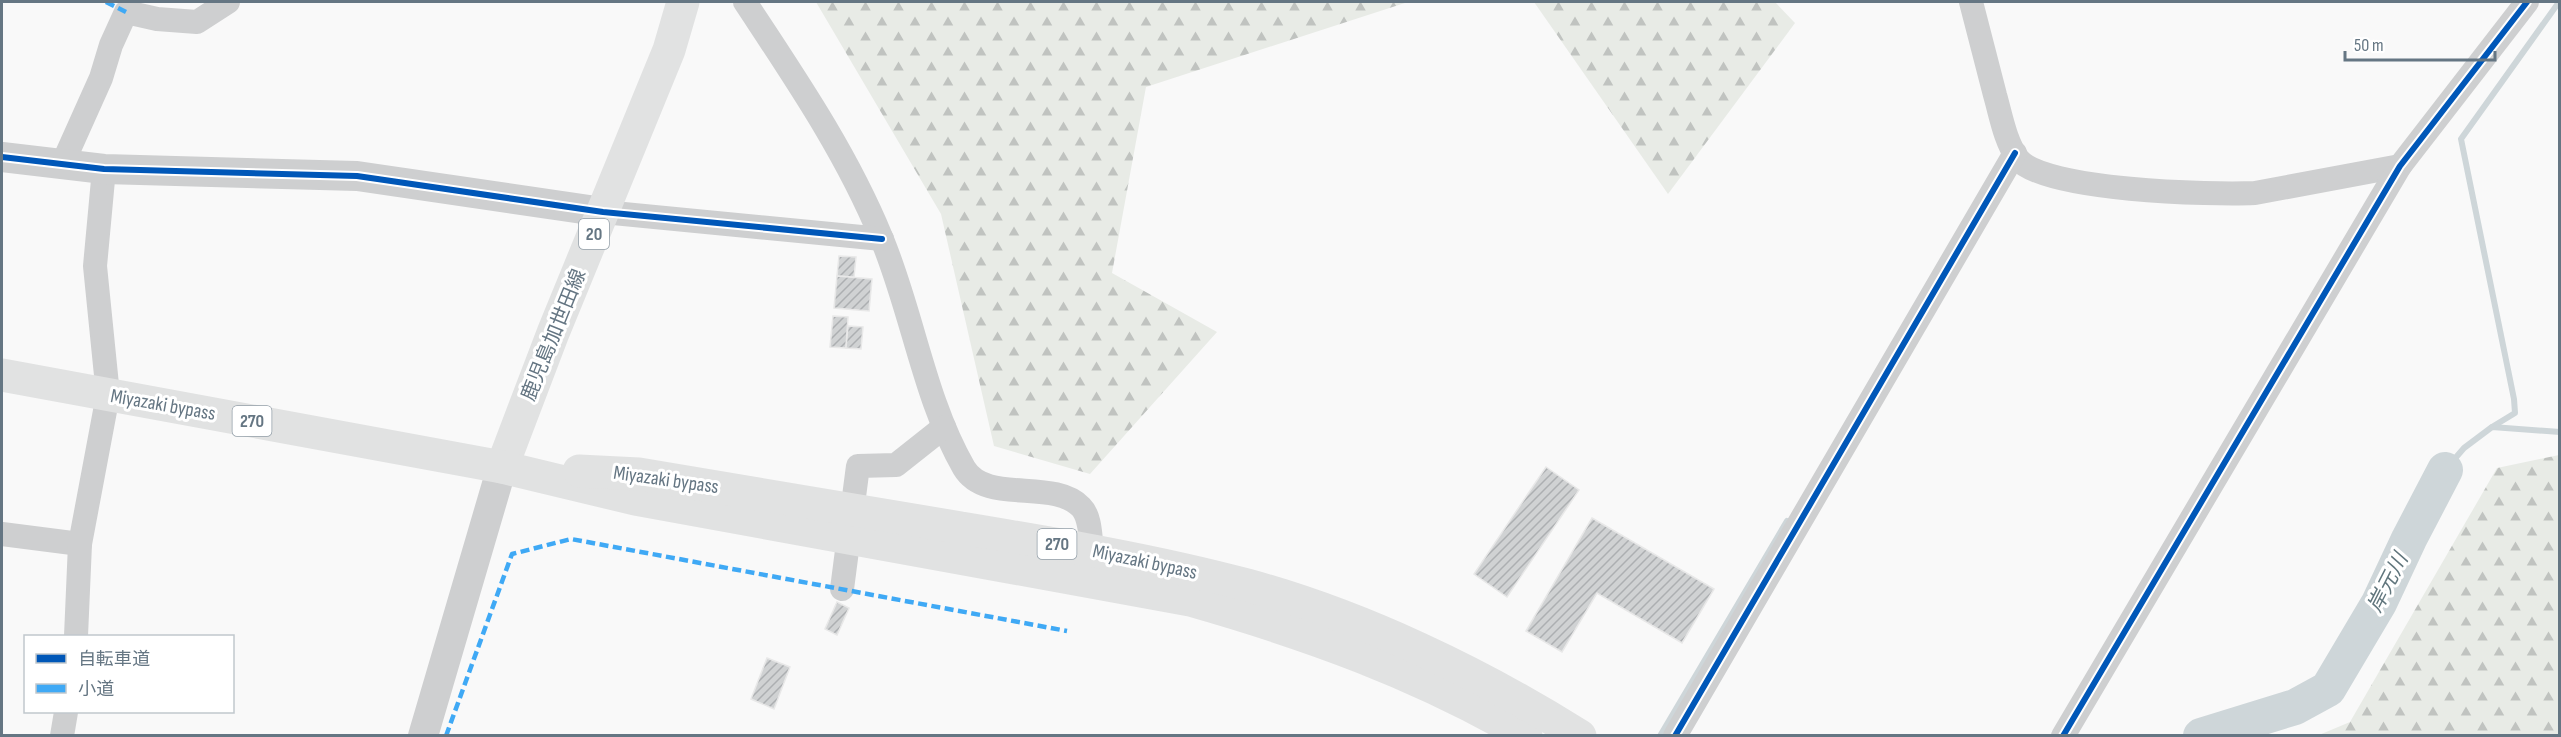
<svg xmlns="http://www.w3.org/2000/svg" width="2561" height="737" font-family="'Sofia Sans Condensed','Noto Sans JP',sans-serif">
<defs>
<pattern id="forest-firs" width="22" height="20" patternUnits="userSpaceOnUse" patternTransform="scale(1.5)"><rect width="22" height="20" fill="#e8ebe6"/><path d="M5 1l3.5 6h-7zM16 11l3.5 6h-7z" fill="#c0c3c0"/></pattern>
<pattern id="building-hatch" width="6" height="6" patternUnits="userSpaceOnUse" patternTransform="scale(1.5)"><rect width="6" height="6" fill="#d0d2d3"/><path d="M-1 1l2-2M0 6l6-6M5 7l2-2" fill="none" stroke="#acafb1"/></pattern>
</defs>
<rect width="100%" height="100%" fill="#f9f9f9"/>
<g fill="url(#forest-firs)">
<polygon points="816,2 1408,2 1146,87 1112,273 1217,332 1090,474 994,446 941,214"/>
<polygon points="1534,2 1775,2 1795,23 1668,194"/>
<polygon points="2559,455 2559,735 2319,735 2350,722 2497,468"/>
</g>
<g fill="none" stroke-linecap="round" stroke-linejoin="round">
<g stroke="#ced6d9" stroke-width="6">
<polyline points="2492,427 2515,413 2514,399 2461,139 2559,2"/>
<polyline points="2445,470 2464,448 2492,427 2560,432"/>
<polyline points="1660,736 1787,521"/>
</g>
<polyline stroke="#ced6d9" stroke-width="36" points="2201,736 2295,707 2328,689 2379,603 2409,539 2445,470"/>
</g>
<g fill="url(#building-hatch)" stroke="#e8e8e8" stroke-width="1.5">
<polygon points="839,256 856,257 854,277 837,276"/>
<polygon points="837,276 872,279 869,311 834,308"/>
<polygon points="833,316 848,317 846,348 830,347"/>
<polygon points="848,326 863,327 861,349 846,348"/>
<polygon points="1546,467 1579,490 1507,597 1474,574"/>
<polygon points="1592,518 1714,589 1682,643 1597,593 1562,652 1526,631"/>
<polygon points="837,602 849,608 837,635 825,629"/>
<polygon points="767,658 790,667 774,709 751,699"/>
</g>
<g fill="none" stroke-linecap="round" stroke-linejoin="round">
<g stroke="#cecfd0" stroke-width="24">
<path d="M745,2C795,78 846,152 881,237C912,310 924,399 964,468C986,505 1053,478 1081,507C1091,517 1090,537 1092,550"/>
<path d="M1971,2C1979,33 1987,64 1995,95C2001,116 2005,141 2018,159C2043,191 2213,195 2255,193L2400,166"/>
<polyline points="62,165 101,78 111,45 126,12 157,19 197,22 228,2"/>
<polyline points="603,212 882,239"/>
<polyline points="2,534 80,544"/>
<polyline points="842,589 858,466 896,465 944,427"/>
<polyline points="76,636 80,544 108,395 95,266 104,169"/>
<polyline points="62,736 66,712"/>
<polyline points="1675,736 2015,153"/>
<polyline points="2063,736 2400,166 2527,2"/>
</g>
<g stroke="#cecfd0" stroke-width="30">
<polyline points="2,157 104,169 357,176 603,212"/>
<polyline points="423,736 502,467"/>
</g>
<polyline stroke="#e1e2e2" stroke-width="33" points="502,467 553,333 669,50 683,2"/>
<g stroke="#e1e2e2" stroke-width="33">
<path d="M2,375L502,467L635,499L1190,600C1309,634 1418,673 1526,736"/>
<path d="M579,471L639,474C747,492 854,510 961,528C1057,544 1153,560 1247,585C1361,616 1480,673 1580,736"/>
</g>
<g stroke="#3fa9f5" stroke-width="4.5" stroke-dasharray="9 4.5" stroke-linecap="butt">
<polyline points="106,2 126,12"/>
<polyline points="446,736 512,554 571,539 1067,631"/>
</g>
<g stroke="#fff" stroke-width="10">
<g id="cycleway">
<polyline points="2,157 104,169 357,176 603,212 882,239"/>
<polyline points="1675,736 2015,153"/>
<polyline points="2063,736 2400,166 2527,2"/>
</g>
</g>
<use href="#cycleway" stroke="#0057b8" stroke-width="6"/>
</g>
<g text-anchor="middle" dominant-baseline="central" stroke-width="6" stroke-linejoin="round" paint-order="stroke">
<g fill="#fff" stroke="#939fa8" stroke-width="1.5">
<rect x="579" y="219" width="30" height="30" rx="4.5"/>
<rect x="232.5" y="406" width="39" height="30" rx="4.5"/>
<rect x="1037.5" y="529" width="39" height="30" rx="4.5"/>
</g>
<g font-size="18" font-weight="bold" fill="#657683">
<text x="594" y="234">20</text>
<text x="252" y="421">270</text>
<text x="1057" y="544">270</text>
</g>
<g font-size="20" fill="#657683" stroke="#fff">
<text transform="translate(554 335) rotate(-68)">鹿児島加世田線</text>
<text transform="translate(163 405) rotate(10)">Miyazaki bypass</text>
<text transform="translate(666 480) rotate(8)">Miyazaki bypass</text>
<text transform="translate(1145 562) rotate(12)">Miyazaki bypass</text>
</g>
<g font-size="21" font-style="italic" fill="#60757c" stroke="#fff">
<text transform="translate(2388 583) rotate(-63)">岸元川</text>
</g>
</g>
<rect width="2561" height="737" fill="none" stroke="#657683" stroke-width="6"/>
<rect x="24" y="635" width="210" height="78" fill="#ffffff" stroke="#c1c8cd" stroke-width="1.5"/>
<rect x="36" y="654" width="30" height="9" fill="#0057b8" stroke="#c1c8cd" stroke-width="1.5"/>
<text x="78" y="665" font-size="18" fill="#657683">自転車道</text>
<rect x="36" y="684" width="30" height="9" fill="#3fa9f5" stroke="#c1c8cd" stroke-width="1.5"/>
<text x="78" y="695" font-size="18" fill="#657683">小道</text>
<path d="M2345 51v9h150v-9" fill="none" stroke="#657683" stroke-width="3"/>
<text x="2354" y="51" font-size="18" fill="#657683" stroke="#ffffff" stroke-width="4.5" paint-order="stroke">50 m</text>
</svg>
